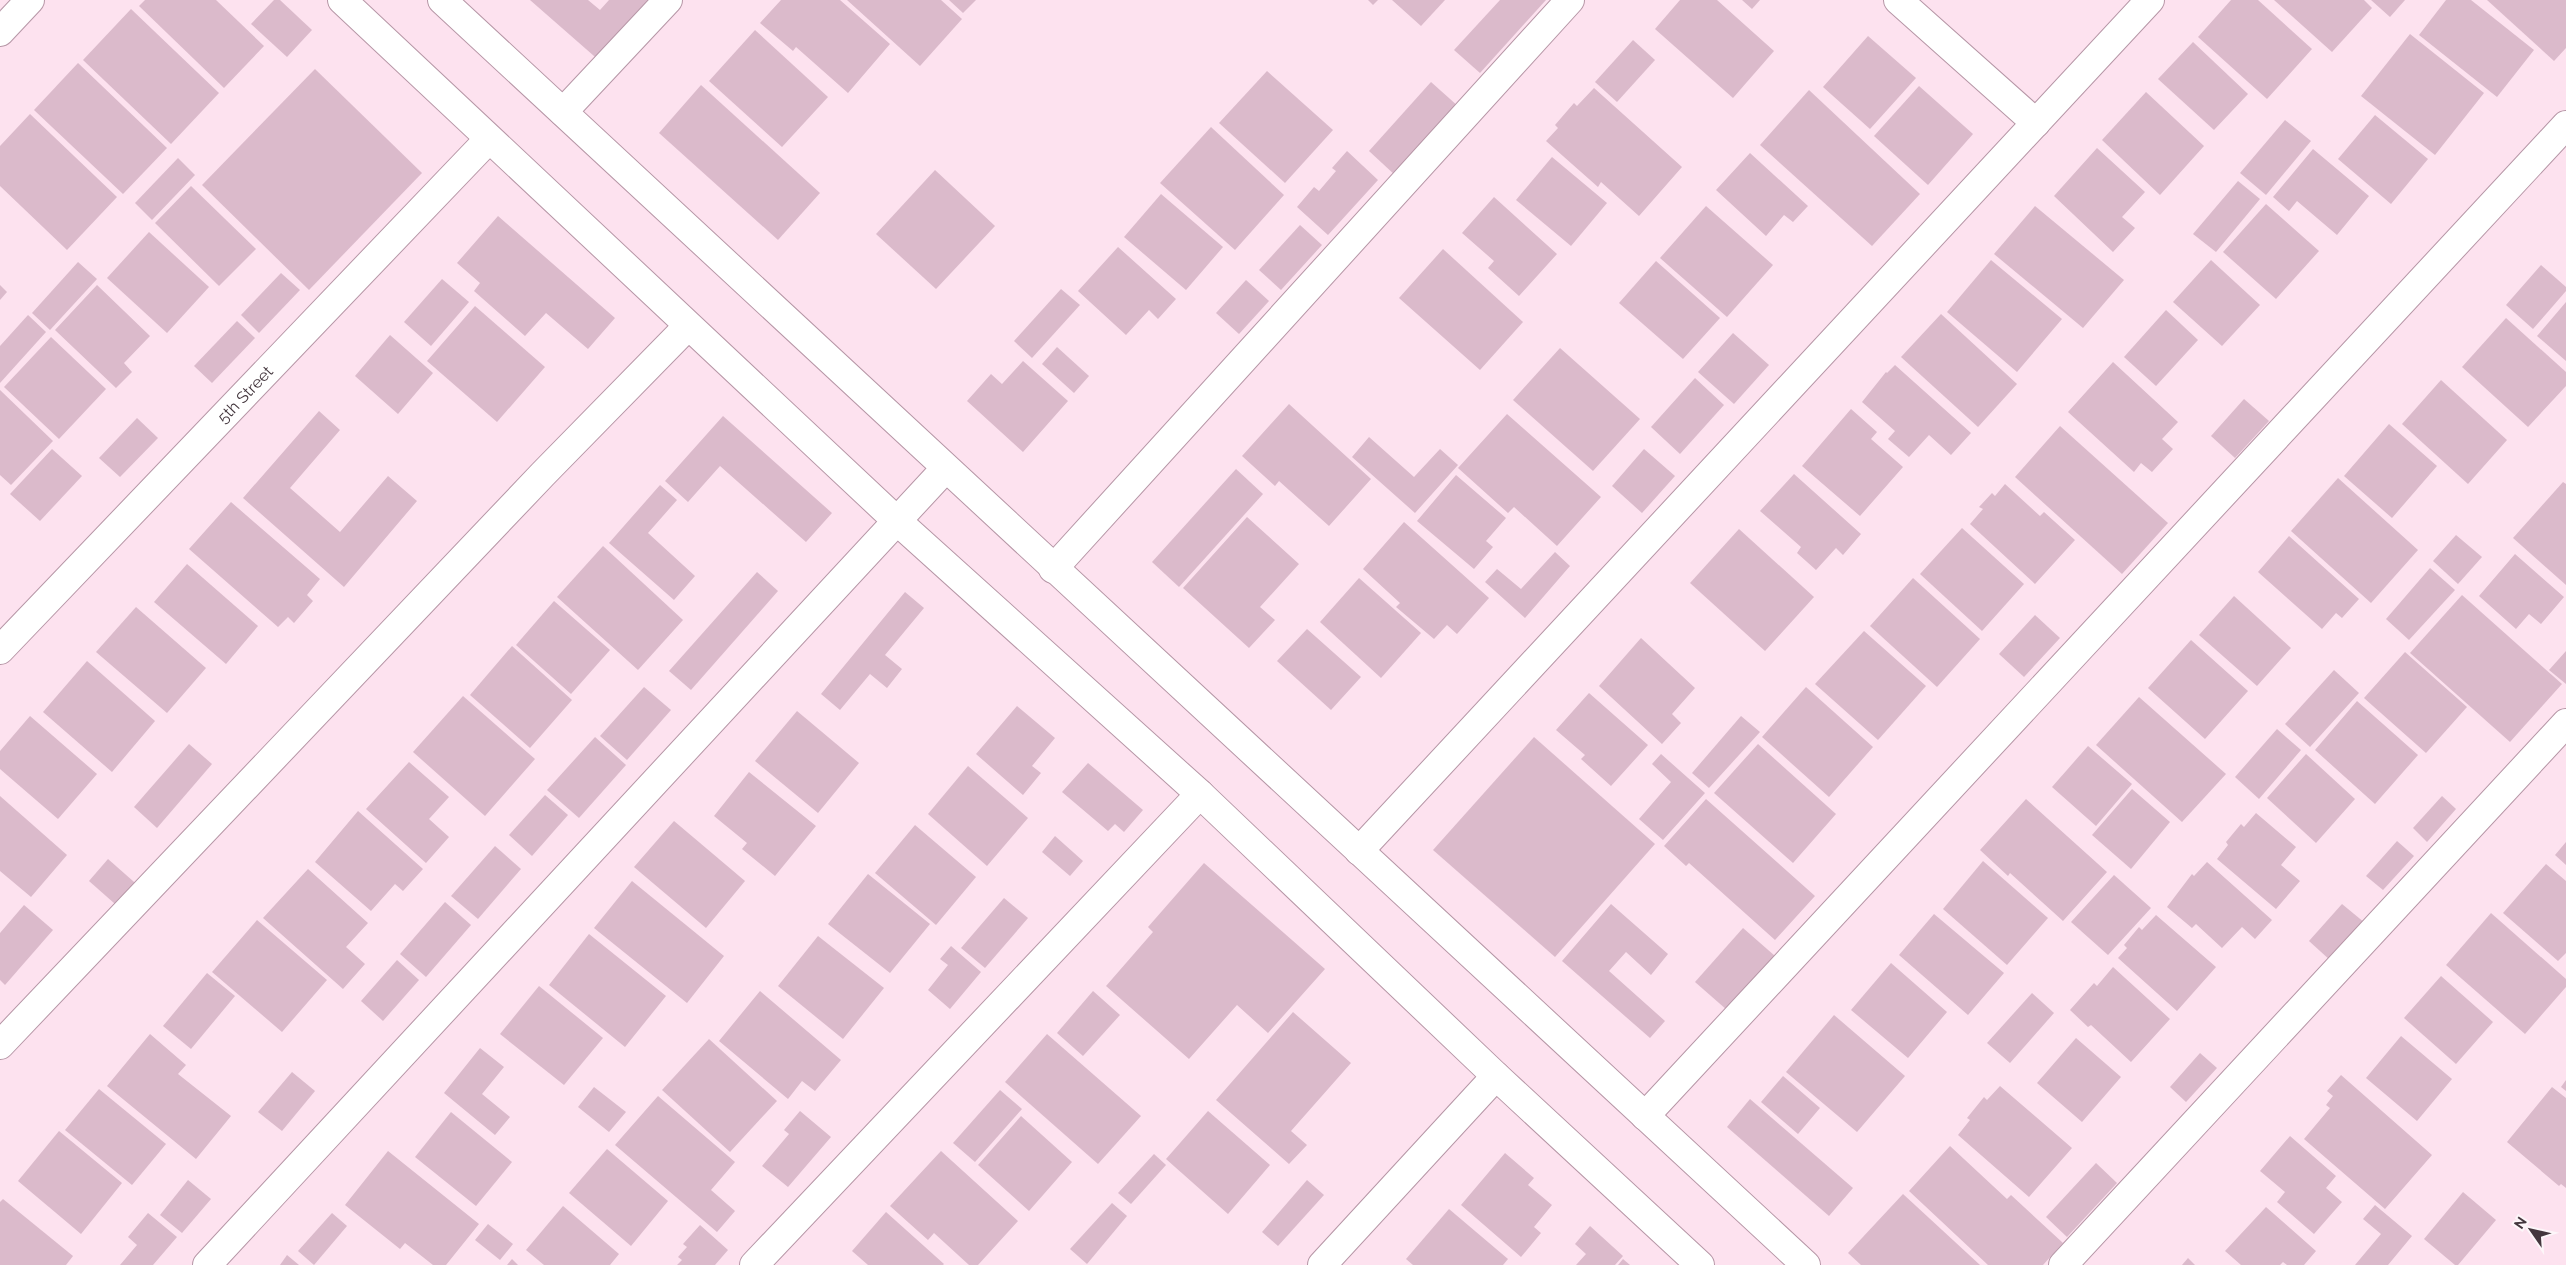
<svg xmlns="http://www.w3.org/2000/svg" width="2566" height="1265" font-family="Raleway,sans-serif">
<rect width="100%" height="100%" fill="#fde2ef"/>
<g fill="#dbbacb">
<polygon points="145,0 216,0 264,46 224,88 139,6"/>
<polygon points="274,0 280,0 312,30 287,57 251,24"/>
<polygon points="530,0 588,0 600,10 609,0 656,0 602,63"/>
<polygon points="781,0 840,0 890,44 848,93 796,47 793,51 760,23"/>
<polygon points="847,0 941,0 962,19 920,66"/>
<polygon points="949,0 976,0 963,13"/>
<polygon points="1368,0 1378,0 1373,5"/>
<polygon points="1392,0 1445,0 1421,26"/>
<polygon points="1500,0 1546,0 1480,73 1454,50"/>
<polygon points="1680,0 1717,0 1774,51 1733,98 1655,29"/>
<polygon points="1742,0 1760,0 1752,9"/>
<polygon points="2231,0 2258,0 2312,49 2267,99 2198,37"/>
<polygon points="2274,0 2364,0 2372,8 2332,52"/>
<polygon points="2371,0 2405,0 2390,17"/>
<polygon points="2446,0 2471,0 2534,50 2497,97 2419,35"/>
<polygon points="2487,0 2566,0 2566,48 2554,61"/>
<polygon points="131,9 219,93 171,144 83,60"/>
<polygon points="755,30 828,97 782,147 709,81"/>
<polygon points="2410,34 2484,93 2435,155 2361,96"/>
<polygon points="1868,36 1916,78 1870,129 1823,87"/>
<polygon points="1633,40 1655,60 1617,102 1595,82"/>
<polygon points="2193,42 2248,94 2214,130 2158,79"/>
<polygon points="78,63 167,148 123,194 34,110"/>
<polygon points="315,69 422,173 309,290 202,185"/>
<polygon points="1267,71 1333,130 1285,183 1219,123"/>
<polygon points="1431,82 1459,107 1396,176 1369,151"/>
<polygon points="701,85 820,193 778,240 659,133"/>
<polygon points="1919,86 1973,134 1928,185 1874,136"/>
<polygon points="1594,88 1682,167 1639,216 1601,182 1598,187 1546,141 1558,128 1555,125 1574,103 1577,106"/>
<polygon points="1809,90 1920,194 1872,246 1760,145"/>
<polygon points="2146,92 2204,146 2160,195 2102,140"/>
<polygon points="30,114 117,197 67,250 0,186 0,146"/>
<polygon points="2375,115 2428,159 2391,204 2338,159"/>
<polygon points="2285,120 2311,141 2266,195 2240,173"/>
<polygon points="1211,127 1284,195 1235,250 1160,183"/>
<polygon points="2097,148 2145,192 2122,217 2135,228 2113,252 2054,196"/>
<polygon points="2313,149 2369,196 2337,235 2297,201 2289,211 2273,197"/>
<polygon points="1347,151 1378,180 1328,235 1297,207 1314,187 1319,191 1336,171 1332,168"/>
<polygon points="1750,153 1808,206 1793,222 1784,215 1766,236 1716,190"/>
<polygon points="1552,157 1607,203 1571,246 1516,200"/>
<polygon points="178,158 195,175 152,220 135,203"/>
<polygon points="935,170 995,226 936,289 876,234"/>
<polygon points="2238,181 2260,199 2216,252 2193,234"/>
<polygon points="191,186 256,249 219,286 155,223"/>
<polygon points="1161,194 1223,247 1186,290 1124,237"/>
<polygon points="1494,197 1557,254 1519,296 1488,268 1494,261 1462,233"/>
<polygon points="2266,204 2319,251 2276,299 2223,252"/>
<polygon points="1706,206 1773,265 1727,317 1660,258"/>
<polygon points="2035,206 2124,280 2083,328 1994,254"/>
<polygon points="498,216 615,318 588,349 546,313 525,336 474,291 480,283 457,263"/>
<polygon points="1300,225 1322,245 1281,290 1259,270"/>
<polygon points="149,232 209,287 167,333 107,278"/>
<polygon points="1118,247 1176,299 1158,319 1149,310 1126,335 1078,291"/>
<polygon points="1443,249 1523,322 1480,370 1399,298"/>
<polygon points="1991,260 2062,319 2017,372 1947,312"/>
<polygon points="2211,260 2260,305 2222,346 2173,302"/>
<polygon points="1656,261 1720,318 1683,359 1619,303"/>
<polygon points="78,262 97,279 50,330 32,313"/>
<polygon points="2541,265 2566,287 2566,291 2533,329 2506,305"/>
<polygon points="281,273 300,290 259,333 241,315"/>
<polygon points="442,279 469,302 431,346 404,322"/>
<polygon points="1246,280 1269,301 1239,334 1216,313"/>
<polygon points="0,285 7,292 0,300"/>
<polygon points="97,285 150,336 124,363 132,372 116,388 55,330"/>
<polygon points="1061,289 1080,305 1032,358 1014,341"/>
<polygon points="2566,302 2566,361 2537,336"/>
<polygon points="475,306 545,367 497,422 427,361"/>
<polygon points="2166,310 2198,340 2156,386 2124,357"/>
<polygon points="1941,314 2017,384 1978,427 1901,357"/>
<polygon points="28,315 46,332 0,383 0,346"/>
<polygon points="2506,318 2566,372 2566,386 2528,427 2462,367"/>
<polygon points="237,321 255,338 212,383 194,366"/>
<polygon points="1733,333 1769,365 1734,404 1698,372"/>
<polygon points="390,335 433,373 398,414 355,376"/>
<polygon points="51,337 106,389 59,439 4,387"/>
<polygon points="1057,347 1089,376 1074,393 1042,364"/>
<polygon points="1560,348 1640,419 1593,471 1513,400"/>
<polygon points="1023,361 1068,401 1023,452 967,401 991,374 1002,384"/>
<polygon points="2113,362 2178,422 2162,439 2173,449 2152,472 2141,463 2134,472 2068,412"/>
<polygon points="1895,365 1971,433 1951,455 1929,435 1909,457 1888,439 1895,431 1862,402 1886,372 1887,373"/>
<polygon points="1695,378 1724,405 1680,454 1651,427"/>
<polygon points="2441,380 2507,440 2468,484 2402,424"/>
<polygon points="0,390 53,441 11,485 0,475"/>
<polygon points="2244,399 2269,421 2235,458 2211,436"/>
<polygon points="1289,404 1371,479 1329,526 1279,481 1275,486 1242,456"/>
<polygon points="1851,409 1877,432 1871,439 1903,467 1860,516 1802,466"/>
<polygon points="319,411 340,430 290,488 340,532 388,476 417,501 344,587 243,498"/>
<polygon points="1507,414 1601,497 1557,546 1514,507 1508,513 1458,468"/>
<polygon points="723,416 832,513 806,542 720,466 688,502 665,481"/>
<polygon points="137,418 158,438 120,477 99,458"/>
<polygon points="2389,424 2437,466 2392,518 2344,476"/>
<polygon points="2060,426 2168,523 2122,574 2015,477"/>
<polygon points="1369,437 1414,477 1440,449 1458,465 1415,513 1352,457"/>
<polygon points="52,449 82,476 40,521 10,494"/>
<polygon points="1644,449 1675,476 1642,513 1612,486"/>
<polygon points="1236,469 1263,494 1179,587 1152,562"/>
<polygon points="1794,474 1861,534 1843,555 1836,548 1816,570 1797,553 1801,547 1760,511"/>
<polygon points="1456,475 1506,518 1486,541 1493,547 1474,569 1417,521"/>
<polygon points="2338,478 2418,550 2371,603 2291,531"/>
<polygon points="2563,482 2566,484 2566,585 2513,538"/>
<polygon points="2005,484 2040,516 2044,512 2075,540 2035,584 1970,524 1983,509 1979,507 1992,493 1995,496"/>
<polygon points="660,485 677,500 648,533 695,576 674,600 609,543"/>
<polygon points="231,502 320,579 307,595 313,601 294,623 288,617 278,627 189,549"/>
<polygon points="1247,517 1299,564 1260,607 1275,620 1249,648 1183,588"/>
<polygon points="1404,522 1489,598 1457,634 1447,625 1434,639 1396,607 1400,603 1363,569"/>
<polygon points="1962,528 2024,584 1982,631 1920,574"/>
<polygon points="1739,529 1814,597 1765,651 1690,583"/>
<polygon points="2456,535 2482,557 2458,584 2433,561"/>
<polygon points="2289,536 2359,599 2342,618 2336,613 2322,629 2258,572"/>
<polygon points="603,546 683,620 638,670 557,597"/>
<polygon points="1555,552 1570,566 1525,618 1485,582 1497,569 1521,589"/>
<polygon points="2515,554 2564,597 2541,624 2529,614 2516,629 2479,596"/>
<polygon points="187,564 258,626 226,664 154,602"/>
<polygon points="2430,568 2455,590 2409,640 2386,619"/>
<polygon points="757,572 778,591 691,690 669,671"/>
<polygon points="1359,578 1421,633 1381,678 1320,622"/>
<polygon points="1913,578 1980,639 1937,687 1870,626"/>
<polygon points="905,592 924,608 885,655 902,669 887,688 870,674 840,710 821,694"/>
<polygon points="2462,595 2562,684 2510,742 2410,653"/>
<polygon points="2234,596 2291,648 2257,686 2199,635"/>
<polygon points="554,601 610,650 571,694 516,645"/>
<polygon points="136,607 206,668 167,713 96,652"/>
<polygon points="2035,615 2060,638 2024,677 1999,654"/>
<polygon points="1307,629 1361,677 1331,710 1277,661"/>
<polygon points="1864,631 1926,686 1878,740 1815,684"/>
<polygon points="1641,638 1695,688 1672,714 1681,723 1662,744 1599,686"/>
<polygon points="2191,640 2248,691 2205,739 2148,688"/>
<polygon points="512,646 572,700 530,748 470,695"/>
<polygon points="2566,651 2566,684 2549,670"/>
<polygon points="2405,652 2467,707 2426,753 2364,698"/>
<polygon points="87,661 155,721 112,772 43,712"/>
<polygon points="2334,670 2359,693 2310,747 2285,724"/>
<polygon points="644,687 671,710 627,760 600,736"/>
<polygon points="1806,687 1873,747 1829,797 1762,737"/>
<polygon points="1589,693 1648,745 1611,786 1581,759 1585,755 1556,730"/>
<polygon points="463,696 535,759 485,816 413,752"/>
<polygon points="2139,697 2226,774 2182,822 2096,745"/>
<polygon points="2357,701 2418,755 2375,804 2315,750"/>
<polygon points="1017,706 1055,738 1032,766 1041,773 1023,795 976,754"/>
<polygon points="797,711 859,763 818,813 755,761"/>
<polygon points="30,716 97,774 58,819 0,769 0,751"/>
<polygon points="1741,716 1760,732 1709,788 1692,773"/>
<polygon points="2277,729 2301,750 2259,799 2235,777"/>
<polygon points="595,737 626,765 579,818 547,790"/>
<polygon points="1534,737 1655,844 1555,957 1433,850"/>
<polygon points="189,744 212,764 157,828 134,807"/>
<polygon points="1758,744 1836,814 1793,863 1714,793"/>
<polygon points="2088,746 2132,784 2096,826 2052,787"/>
<polygon points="1661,754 1705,793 1663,840 1639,819 1671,782 1652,764"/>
<polygon points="2306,754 2355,799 2316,843 2267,798"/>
<polygon points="409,762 449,797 429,819 449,837 426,863 366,809"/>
<polygon points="1088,763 1143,810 1124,832 1115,824 1108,831 1062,792"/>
<polygon points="968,766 1028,818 987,866 928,814"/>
<polygon points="749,772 816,826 775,876 742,849 747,843 714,816"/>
<polygon points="2132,789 2170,822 2131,869 2092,835"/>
<polygon points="545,795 568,815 532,856 509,835"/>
<polygon points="0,796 67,855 31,897 0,871"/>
<polygon points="2442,796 2456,809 2427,842 2413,828"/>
<polygon points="1706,799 1815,896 1775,940 1689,863 1686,866 1664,846"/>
<polygon points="2026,799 2107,872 2063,921 2010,873 2008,876 1980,850"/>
<polygon points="358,811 423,869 403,891 395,884 371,911 315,862"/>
<polygon points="2256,813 2296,847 2281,865 2300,881 2276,909 2217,859 2228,845 2226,842 2241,824 2244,827"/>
<polygon points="674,821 745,881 706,928 634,867"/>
<polygon points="915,825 976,877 936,925 875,873"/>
<polygon points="1055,836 1083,861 1070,876 1042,852"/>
<polygon points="2397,841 2414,856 2383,890 2366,876"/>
<polygon points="2566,842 2566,865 2555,855"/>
<polygon points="495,846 521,869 478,919 451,896"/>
<polygon points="108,859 142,889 123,911 89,881"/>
<polygon points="1983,861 2048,918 2007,965 1943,909"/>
<polygon points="2207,862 2272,920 2255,939 2242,927 2222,948 2196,924 2192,928 2167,907 2192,874 2194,876"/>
<polygon points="1204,863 1325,969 1268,1033 1237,1005 1189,1059 1106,986 1153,932 1148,927"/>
<polygon points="2546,864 2566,881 2566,953 2558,961 2503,913"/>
<polygon points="308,869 368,923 346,947 365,964 343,989 263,918"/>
<polygon points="868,874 930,924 890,973 828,924"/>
<polygon points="2114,875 2151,908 2108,955 2071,922"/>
<polygon points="632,881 724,956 687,1003 594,928"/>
<polygon points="1004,898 1028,918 985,968 961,948"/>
<polygon points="445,902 471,925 426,977 400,954"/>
<polygon points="1611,904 1668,954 1651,975 1626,952 1609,971 1665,1021 1650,1038 1562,961"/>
<polygon points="2342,904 2365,923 2331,961 2309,941"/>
<polygon points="24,905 53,930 5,985 0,980 0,933"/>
<polygon points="2491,913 2566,979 2566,987 2525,1034 2446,965"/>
<polygon points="1934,914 2004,973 1968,1015 1899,955"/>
<polygon points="2156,915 2216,967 2177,1011 2118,958 2127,948 2124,945 2139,927 2142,930"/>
<polygon points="257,920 327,980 282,1032 212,972"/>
<polygon points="1743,928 1775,956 1727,1010 1695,982"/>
<polygon points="589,934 666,996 625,1047 549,985"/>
<polygon points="818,936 884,988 843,1039 778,986"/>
<polygon points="951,946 981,972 950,1009 928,990 948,965 940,959"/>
<polygon points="397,960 419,980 383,1021 361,1001"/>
<polygon points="1891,963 1947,1012 1908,1058 1851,1010"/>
<polygon points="2113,967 2170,1019 2131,1062 2091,1025 2088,1027 2070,1010 2094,983 2097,986"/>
<polygon points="207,973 235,996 191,1049 163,1026"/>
<polygon points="2441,976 2493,1022 2456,1064 2404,1018"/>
<polygon points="539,986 603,1038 564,1085 500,1034"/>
<polygon points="760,991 841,1060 815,1091 802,1081 788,1099 719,1041"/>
<polygon points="1093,991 1120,1015 1083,1056 1057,1033"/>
<polygon points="2032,993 2054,1013 2010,1063 1987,1043"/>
<polygon points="1293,1012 1351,1063 1291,1131 1307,1145 1289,1164 1216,1100"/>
<polygon points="1834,1015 1905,1076 1857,1132 1786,1072"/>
<polygon points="150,1034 186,1065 178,1074 231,1116 196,1159 107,1086"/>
<polygon points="1047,1034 1141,1116 1098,1164 1005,1082"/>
<polygon points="2401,1036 2452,1079 2417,1121 2366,1078"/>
<polygon points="2076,1038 2121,1077 2082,1122 2037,1083"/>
<polygon points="709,1039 777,1101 730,1152 662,1090"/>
<polygon points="480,1048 504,1067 482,1094 510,1117 495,1135 444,1093"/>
<polygon points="2200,1053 2217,1068 2186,1102 2170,1087"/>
<polygon points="292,1072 315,1091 282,1131 258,1112"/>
<polygon points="2341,1075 2432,1155 2385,1209 2304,1139 2330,1108 2326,1105 2333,1096 2327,1091"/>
<polygon points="1783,1076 1820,1108 1798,1134 1761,1102"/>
<polygon points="2566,1080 2566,1091 2561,1087"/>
<polygon points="2000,1086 2072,1148 2029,1197 1958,1135 1970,1120 1967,1118 1984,1097 1987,1100"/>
<polygon points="594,1087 626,1112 609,1132 578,1107"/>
<polygon points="2552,1087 2566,1098 2566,1188 2561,1184 2559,1186 2507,1142"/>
<polygon points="99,1089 166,1144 132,1185 65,1130"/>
<polygon points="1000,1090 1022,1109 975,1162 953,1143"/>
<polygon points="658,1096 735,1162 711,1190 735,1211 717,1232 615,1145"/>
<polygon points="1750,1099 1853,1188 1829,1216 1727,1127"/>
<polygon points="800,1111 831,1137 788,1187 762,1166 789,1134 784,1130"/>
<polygon points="1208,1111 1270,1165 1228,1214 1166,1159"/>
<polygon points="451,1112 512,1162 476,1206 415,1157"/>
<polygon points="1021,1116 1072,1162 1029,1211 978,1165"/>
<polygon points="59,1131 122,1183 81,1234 18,1181"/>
<polygon points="2290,1136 2336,1176 2326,1188 2342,1202 2314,1234 2277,1202 2285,1192 2260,1171"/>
<polygon points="1950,1146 2007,1199 2011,1195 2063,1243 2043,1265 1988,1265 1909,1191"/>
<polygon points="607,1149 668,1201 631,1246 569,1193"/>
<polygon points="388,1151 479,1224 446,1265 433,1265 405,1243 400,1249 345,1205"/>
<polygon points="941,1151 1018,1221 978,1265 969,1265 934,1233 928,1240 890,1206"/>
<polygon points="1505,1153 1534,1178 1528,1185 1552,1205 1534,1227 1541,1233 1521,1257 1461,1205"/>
<polygon points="1154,1154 1166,1165 1131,1204 1118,1193"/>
<polygon points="2096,1163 2117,1183 2067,1237 2046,1217"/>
<polygon points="188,1180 211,1199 182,1233 160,1215"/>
<polygon points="1307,1180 1324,1195 1278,1246 1262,1232"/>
<polygon points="2463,1192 2496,1220 2458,1265 2455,1265 2424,1239"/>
<polygon points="1903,1194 1980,1265 1861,1265 1848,1253"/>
<polygon points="3,1199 73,1256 66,1265 0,1265 0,1202"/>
<polygon points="1112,1203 1127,1216 1087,1264 1070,1249"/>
<polygon points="2375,1205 2412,1236 2388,1265 2355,1265 2381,1234 2363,1219"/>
<polygon points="563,1206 619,1254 610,1265 544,1265 526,1250"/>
<polygon points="2266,1207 2316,1251 2304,1265 2287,1265 2283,1262 2280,1265 2241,1265 2225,1251"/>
<polygon points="1449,1209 1508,1259 1503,1265 1413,1265 1406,1259"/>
<polygon points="886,1212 944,1264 943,1265 868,1265 852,1251"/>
<polygon points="148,1213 177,1237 153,1265 120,1265 137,1245 128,1237"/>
<polygon points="332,1213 347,1226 314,1265 298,1251"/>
<polygon points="488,1224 513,1244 500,1260 475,1240"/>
<polygon points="700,1225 728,1250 715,1265 677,1265 682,1260 678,1257 687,1247 683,1244"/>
<polygon points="1590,1226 1623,1256 1615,1265 1576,1265 1586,1254 1575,1244"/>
<polygon points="287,1255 299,1265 280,1265"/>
<polygon points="2188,1258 2195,1265 2182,1265"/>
<polygon points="512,1259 518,1265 507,1265"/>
<polygon points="1623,1259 1630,1265 1618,1265"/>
</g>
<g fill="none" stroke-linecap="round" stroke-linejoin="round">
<g stroke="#b696a6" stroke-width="30">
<g id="minor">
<polyline points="342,0 896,520 1200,794 1496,1076 1700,1265"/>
<polyline points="442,0 1806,1265"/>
<polyline points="1898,0 2036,123"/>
<polyline points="0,32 30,0"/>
<polyline points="563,112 668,0"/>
<polyline points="1053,569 1570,0"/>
<path id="s1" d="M0,650L489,139"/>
<polyline points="1359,851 2150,0"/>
<polyline points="0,1045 543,474 688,326"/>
<polyline points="1645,1116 2566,125"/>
<polyline points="207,1265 945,469"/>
<polyline points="754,1265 1200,794"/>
<polyline points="1322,1265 1496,1076"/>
<polyline points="2063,1265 2566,723"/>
</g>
</g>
<use href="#minor" stroke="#fff" stroke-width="28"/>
</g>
<g text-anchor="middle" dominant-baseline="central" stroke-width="4" stroke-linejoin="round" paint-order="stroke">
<g font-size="16" fill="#44373e" stroke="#fdf6f9">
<text stroke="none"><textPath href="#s1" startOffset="354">5th Street</textPath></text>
</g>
</g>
<g transform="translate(2531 1230) rotate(304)" stroke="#fdf6f9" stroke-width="4" paint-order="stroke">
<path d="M0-4L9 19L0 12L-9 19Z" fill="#44373e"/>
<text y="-8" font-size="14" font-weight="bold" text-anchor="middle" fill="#44373e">N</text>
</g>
</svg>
